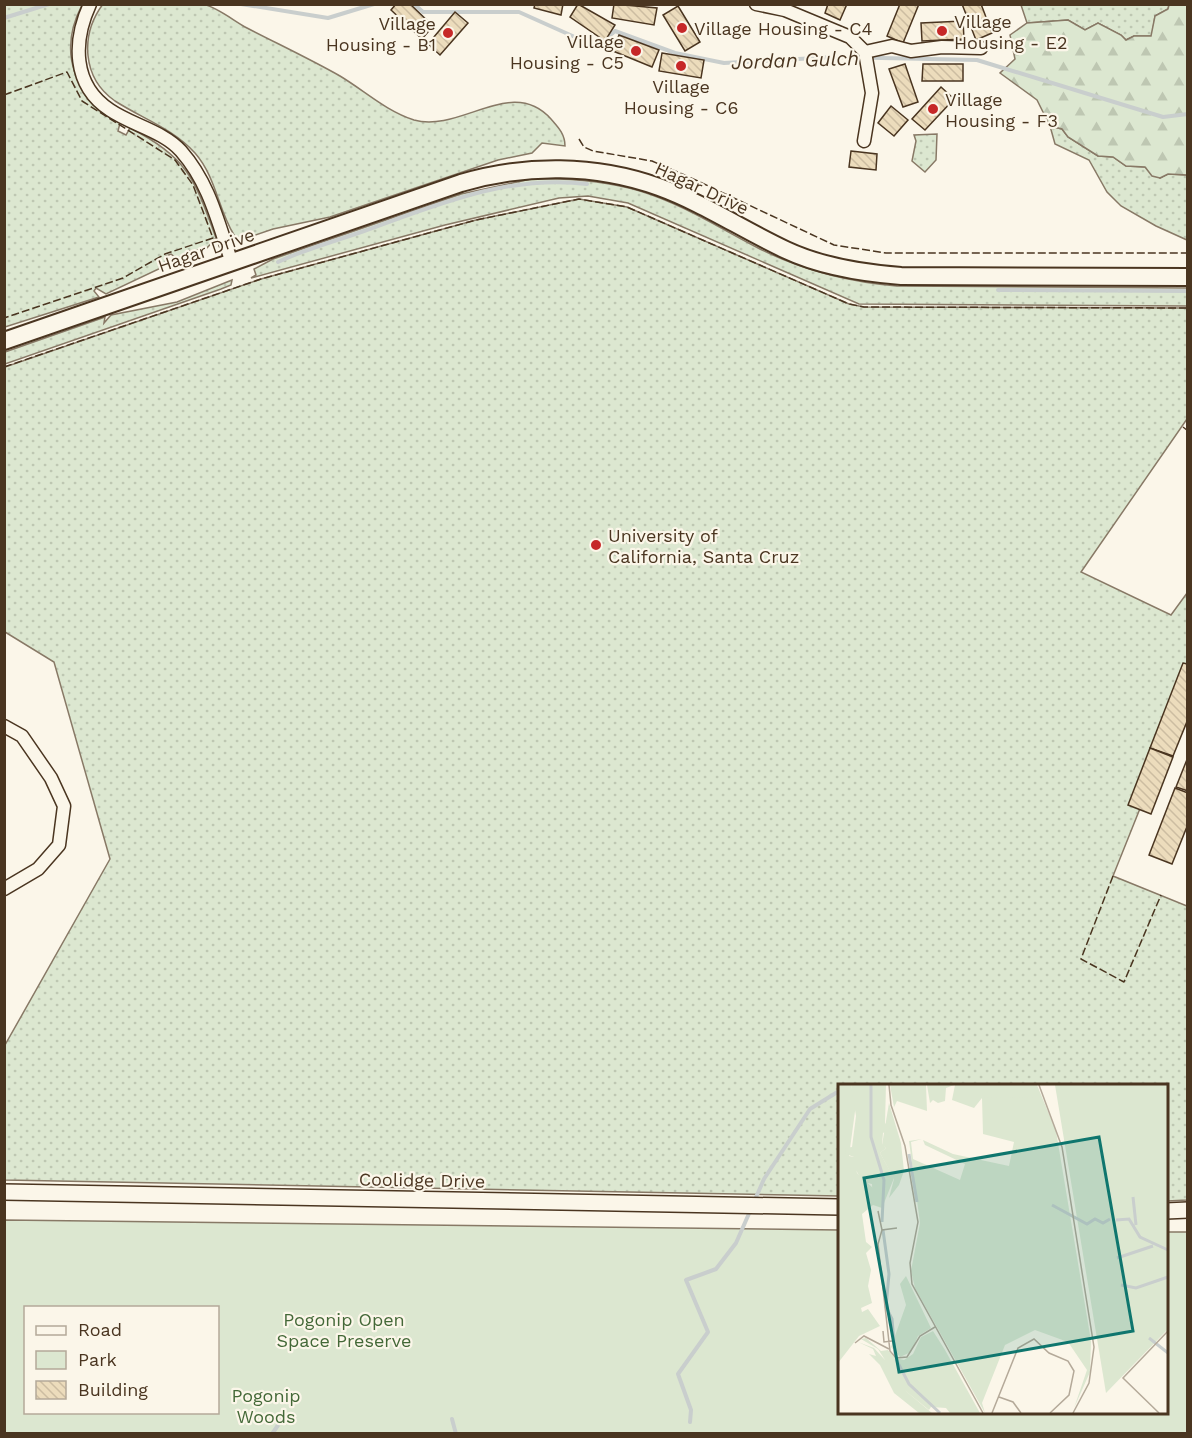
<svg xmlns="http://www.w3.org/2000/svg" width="1192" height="1438" font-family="'Work Sans',sans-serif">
<defs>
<pattern id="grass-dots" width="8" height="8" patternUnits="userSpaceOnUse" patternTransform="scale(1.5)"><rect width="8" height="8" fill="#dce7d0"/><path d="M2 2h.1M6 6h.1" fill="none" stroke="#bec7b2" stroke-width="1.8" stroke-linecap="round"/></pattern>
<pattern id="forest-firs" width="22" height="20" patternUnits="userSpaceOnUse" patternTransform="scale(1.5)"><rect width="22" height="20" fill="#dce7d0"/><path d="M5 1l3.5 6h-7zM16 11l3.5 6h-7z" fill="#bec7b2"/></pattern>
<pattern id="building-back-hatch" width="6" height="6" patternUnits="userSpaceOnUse" patternTransform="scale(1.5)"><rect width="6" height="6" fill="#ecdcbc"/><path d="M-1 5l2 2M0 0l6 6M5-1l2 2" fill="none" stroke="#ccbda1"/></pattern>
</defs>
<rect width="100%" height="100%" fill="#fbf6e9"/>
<g fill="url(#grass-dots)" stroke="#887966" stroke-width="1.5">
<path d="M103,4C131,4 176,0 203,4C217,7 234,21 247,28C278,44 310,59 340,76C365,91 386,111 414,120C461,133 512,75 551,119C558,127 565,134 565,146L542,143L532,153L498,160L330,217L273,229L238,241L232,237L234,235C218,209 216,177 195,153C172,128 143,119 115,101C82,78 80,35 103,4Z"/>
<path d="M4,5H82C57,53 75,97 120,123L118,131L126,135L130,128C188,157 195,180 216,238L206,249L188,251L177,259L171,254L166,256L165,266L106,294L96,288L94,291L99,297L5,327Z"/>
<polygon points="1021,5 1169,5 1168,9 1155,16 1152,36 1134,36 1126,40 1121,35 1098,23 1085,30 1068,20 1027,23"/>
<polygon points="1050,126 1062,129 1068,137 1098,156 1113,157 1126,166 1145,167 1160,178 1168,174 1187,175 1187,240 1156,226 1121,206 1107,192 1089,160 1055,144"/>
<polygon points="937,134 936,160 925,172 912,161 916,141 914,135"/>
<path d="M531,179C568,178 605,181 640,191C683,204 721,229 760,249C804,271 849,282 897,286L1187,288V306L859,304L628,203L588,196L559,198L445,225L251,278L256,275L254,269L273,259L461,194Z"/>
<polygon points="579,199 627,207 849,304 864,307 1187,308 1187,419 1081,572 1171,615 1187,593 1187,691 1113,876 1187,906 1187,1200 1167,1201 1166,1086 840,1086 839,1196 5,1180 5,1045 110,859 54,662 5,632 5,367 261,279 476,220"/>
<polygon points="232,280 231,285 221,289 5,364 5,352 105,317 104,323 111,315 177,302"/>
</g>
<polygon fill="url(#forest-firs)" stroke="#887966" stroke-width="1.5" points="1169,5 1187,5 1187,175 1168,174 1160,178 1152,176 1145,167 1126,166 1113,157 1098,156 1068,137 1062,129 1050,126 1037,100 1000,73 1015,59 1010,35 1027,23 1068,20 1085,30 1098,23 1121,35 1126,40 1134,36 1151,36 1155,16 1168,9"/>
<path fill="#dce7d0" stroke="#887966" stroke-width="1.5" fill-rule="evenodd" d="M5,1220L839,1230L840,1412H1166L1167,1232H1187V1433H5ZM26,1308H218V1412H26Z"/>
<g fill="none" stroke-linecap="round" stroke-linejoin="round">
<g stroke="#c9cecd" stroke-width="4">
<polyline points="241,4 328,18 374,4"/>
<polyline points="414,4 423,12 519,12 597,47 615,31 675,53 724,63 834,57 977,60 1163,117 1188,114"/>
<polyline points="4,18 49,4"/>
<path d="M278,262C305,249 336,241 364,231C436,205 509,174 587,184"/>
<polyline points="998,290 1188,291"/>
<polyline points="754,1202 764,1179 810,1109 839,1091"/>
<polyline points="452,1419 456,1434"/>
<polyline points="690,1422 691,1410 678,1374 708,1332 686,1280 716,1269 736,1243 751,1209"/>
<polyline points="272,1434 285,1415"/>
</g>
</g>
<g fill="url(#building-back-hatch)" stroke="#4a3520" stroke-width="1.5">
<polygon points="396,4 410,4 433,26 422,39 391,10"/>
<polygon points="535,4 563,4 561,15 534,8"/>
<polygon points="578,4 615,25 605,41 570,17"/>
<polygon points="614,4 657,8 654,25 612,18"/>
<polygon points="828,4 847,4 840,20 825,13"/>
<polygon points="900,4 919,4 903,43 887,36"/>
<polygon points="962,4 981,4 992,33 976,40"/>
<polygon points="678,6 700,42 685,51 663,15"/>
<polygon points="455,12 468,23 440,55 428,44"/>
<polygon points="963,21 964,39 922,41 921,23"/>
<polygon points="619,35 659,50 652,67 613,51"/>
<polygon points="662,53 704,60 701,78 659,71"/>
<polygon points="905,64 918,102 903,107 889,69"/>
<polygon points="923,64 963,64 963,81 922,81"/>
<polygon points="941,87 954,99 925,130 912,119"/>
<polygon points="891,106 908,120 894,136 878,123"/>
<polygon points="851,151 877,154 876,170 849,167"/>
<polygon points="1183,663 1188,664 1188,719 1173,756 1150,748"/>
<polygon points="1150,748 1173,757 1151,814 1128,805"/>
<polygon points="1188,757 1188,791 1176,787"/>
<polygon points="1175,788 1188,793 1188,824 1172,864 1149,855"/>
</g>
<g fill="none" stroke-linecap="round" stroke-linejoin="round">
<g stroke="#4a3520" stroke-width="15">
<g id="minor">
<path d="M90,4C73,41 72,85 110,110C132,125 163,131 181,151C210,184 218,223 232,263"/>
<polyline points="756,4 785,10 850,37 865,52 872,93 864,141"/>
<polyline points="865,52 892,46 911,51 942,47 981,48"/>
<polyline points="4,726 22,736 51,778 64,806 59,845 38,869 4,889"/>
</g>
</g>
<g stroke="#4a3520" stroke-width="18">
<g id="tertiary">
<polyline points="4,1192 840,1207"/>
<polyline points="1166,1211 1188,1210"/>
</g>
</g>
<g stroke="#4a3520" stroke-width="20">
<path id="secondary" d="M4,341L461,183C526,164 595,164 659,187C703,203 743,230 786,250C822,267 862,273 901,276L1188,277"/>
</g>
<use href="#minor" stroke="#fbf6e9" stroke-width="12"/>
<use href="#tertiary" stroke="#fbf6e9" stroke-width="15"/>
<use href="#secondary" stroke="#fbf6e9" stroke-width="16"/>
<g stroke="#4a3520" stroke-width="1.5" stroke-dasharray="8 3" stroke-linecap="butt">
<polyline points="4,95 67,72 82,101 175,160 193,185 213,238 165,254 123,278 4,318"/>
<polyline points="579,139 584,147 593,151 652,161 687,176 834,245 886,253 1188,253"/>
<polyline points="4,367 261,279 476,220 579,199 627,207 849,304 864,307 1188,308"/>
<polyline points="1183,427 1188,431"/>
<polyline points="1113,876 1081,959 1124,982 1161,895"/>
<polyline points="1188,1158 1188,1160"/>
</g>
</g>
<g fill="#c62828" stroke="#fbf6e9" stroke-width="2">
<circle cx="682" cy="28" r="6"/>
<circle cx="942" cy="31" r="6"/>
<circle cx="448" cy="33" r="6"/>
<circle cx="636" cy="51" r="6"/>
<circle cx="681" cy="66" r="6"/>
<circle cx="933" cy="109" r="6"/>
<circle cx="596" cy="545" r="6"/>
</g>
<g text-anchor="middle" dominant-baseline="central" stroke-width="4.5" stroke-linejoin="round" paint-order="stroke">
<g font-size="18" fill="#4a3520" stroke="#fbf6e9" text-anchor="start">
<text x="954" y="21">Village<tspan x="954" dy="21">Housing - E2</tspan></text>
<text x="436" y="23" text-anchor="end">Village<tspan x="436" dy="21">Housing - B1</tspan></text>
<text x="694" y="28">Village Housing - C4</text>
<text x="624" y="41" text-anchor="end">Village<tspan x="624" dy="21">Housing - C5</tspan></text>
<text x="681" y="86" text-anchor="middle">Village<tspan x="681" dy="21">Housing - C6</tspan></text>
<text x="945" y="99">Village<tspan x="945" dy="21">Housing - F3</tspan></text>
<text x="608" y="535">University of<tspan x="608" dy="21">California, Santa Cruz</tspan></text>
</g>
<g font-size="18" fill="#4a3520" stroke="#fbf6e9">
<text transform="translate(702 188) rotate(25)">Hagar Drive</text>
<text transform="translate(206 250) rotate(-19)">Hagar Drive</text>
<text transform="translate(422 1180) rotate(1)">Coolidge Drive</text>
</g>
<g font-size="18" fill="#436837" stroke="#fbf6e9">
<text x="344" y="1319">Pogonip Open<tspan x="344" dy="21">Space Preserve</tspan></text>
<text x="266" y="1395">Pogonip<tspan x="266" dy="21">Woods</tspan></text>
</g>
<g font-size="20" font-style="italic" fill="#4a3520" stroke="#fbf6e9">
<text transform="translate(795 60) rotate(-2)">Jordan Gulch</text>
</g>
</g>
<g transform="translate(838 1084)">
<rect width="330" height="330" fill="#fbf6e9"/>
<path d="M0,1H13L18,20L11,72L16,73L19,89L35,104V121L24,130L28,158L34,163L28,169L33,186L30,202L34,219L23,224L24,228L30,225L42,242L21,252L0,279ZM52,1H88L89,27L59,17L56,23ZM89,1H116L108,4L107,17L100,19L95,16L92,19ZM117,1H199L218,47L253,257L252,288L236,324L249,286L230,258L197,246L167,261L144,319L147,329L77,204L73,187L82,139L71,57L84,55L73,58L75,75L122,96L127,80L87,61L85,56L115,70L171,82L176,58L145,50H198L144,14L136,24L114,16ZM51,19L63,59L66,87L61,101L51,114L56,95L42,69L48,64L44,61ZM68,192L93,244L80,252L73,268L62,273L53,263L68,221L62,200ZM95,247L107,266L142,329H112L108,324L93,323L91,326L64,304L94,329H81L56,309L42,281L31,270L38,272L35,265L20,258L36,264L47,276L40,265L23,255L28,254L43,267L50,266L57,274L66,276L75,270L83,253Z" fill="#dce7d0"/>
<path d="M13,1H48L47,39L52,45L45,49L44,60L48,64L42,69L56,94L44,124L35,121L34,100L25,98L16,83V73L8,70L7,64L14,63L18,32Z" fill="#dce7d0"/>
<path d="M217,1H330V245L268,309ZM198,13V50H145L144,14Z" fill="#dce7d0"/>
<path fill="none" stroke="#c9cecd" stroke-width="3" d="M33,1V53L46,96L44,138M71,70L79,118M295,113L298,141M214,121L249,140L257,135L265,139L272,135M278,136L291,135L302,153L330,166M45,146L51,190L48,223L54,235L57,271M279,174L315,162M283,201L298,204L330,193M311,254L330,269M58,275L71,300L102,329"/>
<path fill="none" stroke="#b4a999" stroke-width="1.5" d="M51,1L53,21L67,62L80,138L72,179L74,200L145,329M201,1L224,63L256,263L251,299L235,329M40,127L44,146M59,144L44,146L40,160L52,267L58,274L69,273L82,252L97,243M45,247L46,258L54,257M17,259L26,252L51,265M161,313L175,318L183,329M154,329L180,264L196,255L211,269L230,277L236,287L231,311L212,329M321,329L285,294L330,247"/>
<path fill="#0f766e" fill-opacity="0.15" stroke="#0f766e" stroke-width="3" d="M261,53L295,247L61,288L26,94Z"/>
<rect width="330" height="330" fill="none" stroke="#4a3520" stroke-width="3"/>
</g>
<rect width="1192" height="1438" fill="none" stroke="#4a3520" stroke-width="12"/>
<rect x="24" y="1306" width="195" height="108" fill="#fbf6e9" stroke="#b4a999" stroke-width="1.5"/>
<rect x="36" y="1326" width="30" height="9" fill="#fbf6e9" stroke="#b4a999" stroke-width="1.5"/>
<text x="78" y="1336" font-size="18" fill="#4a3520">Road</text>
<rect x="36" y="1351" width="30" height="18" fill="#dce7d0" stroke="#b4a999" stroke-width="1.5"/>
<text x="78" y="1366" font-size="18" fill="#4a3520">Park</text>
<rect x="36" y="1381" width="30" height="18" fill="url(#building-back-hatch)" stroke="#b4a999" stroke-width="1.5"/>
<text x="78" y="1396" font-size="18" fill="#4a3520">Building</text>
</svg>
